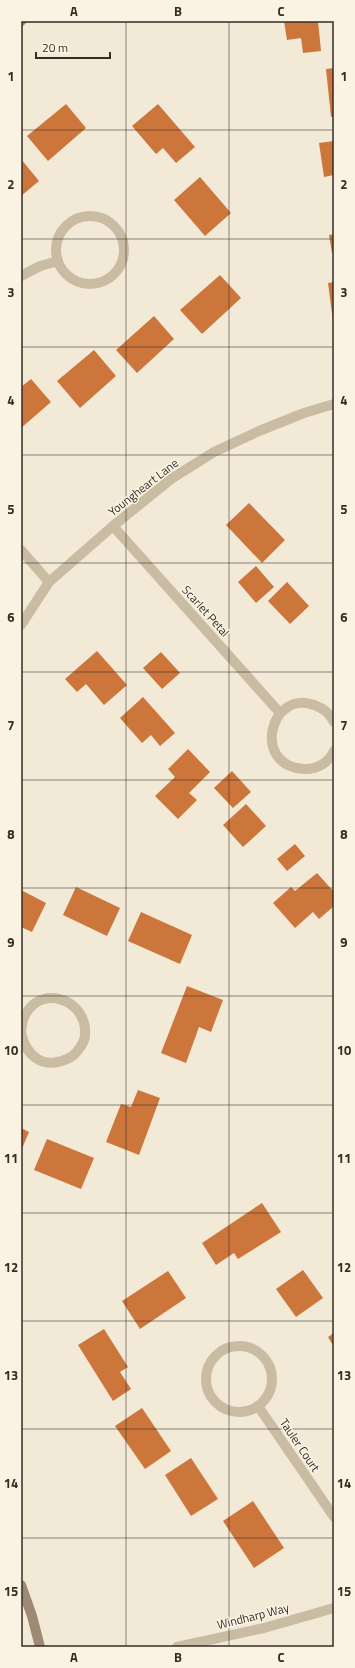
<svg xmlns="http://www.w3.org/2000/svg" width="355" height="1668" font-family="'Titillium Web',sans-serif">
<rect width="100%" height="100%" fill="#f2ead7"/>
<g fill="#cc763b">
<polygon points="21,21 28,21 23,26"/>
<polygon points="284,21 318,21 321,51 303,53 301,38 287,40"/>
<polygon points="334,68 334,116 331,117 326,69"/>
<polygon points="66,104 86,128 48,161 27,136"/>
<polygon points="158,104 195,147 176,163 163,148 156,154 132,126"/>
<polygon points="334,141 334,175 324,177 319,143"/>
<polygon points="21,159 39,181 21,196"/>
<polygon points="200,177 231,213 205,236 174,200"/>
<polygon points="334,234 334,252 332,253 329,235"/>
<polygon points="220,275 241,298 202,334 180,310"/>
<polygon points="334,282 334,321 333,321 328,283"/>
<polygon points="154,316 174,339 137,373 116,350"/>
<polygon points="94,350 116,376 80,408 57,381"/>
<polygon points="31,379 51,402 21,428 21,387"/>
<polygon points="249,503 285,540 262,563 226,525"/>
<polygon points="256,566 274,587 256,603 238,582"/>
<polygon points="287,582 309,606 290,624 268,601"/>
<polygon points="97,651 127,685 104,705 86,684 77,692 65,679"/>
<polygon points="161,652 180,673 162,689 143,668"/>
<polygon points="143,697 175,733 160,746 151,735 142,743 120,718"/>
<polygon points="188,749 210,772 189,793 197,800 178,819 155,796 175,777 168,769"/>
<polygon points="232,771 251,792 233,808 214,788"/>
<polygon points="246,804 266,826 243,847 223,825"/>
<polygon points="295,844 305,856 287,871 277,859"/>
<polygon points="317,873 334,892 334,906 319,919 313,912 295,928 273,903 291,887 295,891"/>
<polygon points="76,887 120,908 107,936 63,915"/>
<polygon points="21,890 46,903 32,932 21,927"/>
<polygon points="141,912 192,935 180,964 128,941"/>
<polygon points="187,986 223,1000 211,1032 199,1027 186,1063 161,1053"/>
<polygon points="138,1090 160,1098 139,1155 106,1142 121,1104 131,1107"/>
<polygon points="21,1128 29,1132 21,1151"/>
<polygon points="47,1139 94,1158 81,1189 34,1170"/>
<polygon points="262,1203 281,1232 238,1259 234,1253 216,1265 202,1243"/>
<polygon points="303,1270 323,1298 296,1317 276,1289"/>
<polygon points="168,1271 186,1298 140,1329 122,1301"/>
<polygon points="104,1329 128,1367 120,1372 131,1389 113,1401 78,1345"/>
<polygon points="334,1333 334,1347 328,1337"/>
<polygon points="142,1408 171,1451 145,1469 115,1426"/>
<polygon points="191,1458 218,1499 191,1516 165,1475"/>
<polygon points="253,1501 284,1548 254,1568 223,1521"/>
</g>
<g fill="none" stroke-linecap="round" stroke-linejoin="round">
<g stroke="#cabba3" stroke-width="10">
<circle cx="90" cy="250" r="34"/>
<polyline points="21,276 40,266 58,261"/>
<polyline points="113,526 280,713"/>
<polyline points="21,550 49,582"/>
<polyline points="21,625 49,582 113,526 171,479 214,452 259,431 304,413 334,404"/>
<path d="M334,722C330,713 323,708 314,705C270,689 251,766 304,769C317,770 329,762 334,751"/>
<path d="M21,1032C22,1024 23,1016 29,1009C45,989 77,998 84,1023C86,1031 86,1039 81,1046C78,1050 75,1055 71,1057C45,1071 27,1058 21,1033"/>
<circle cx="239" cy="1379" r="33"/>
<polyline points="258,1406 334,1517"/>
<polyline points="177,1647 264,1628 334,1608"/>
</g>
<polyline stroke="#9e8a74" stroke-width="10" points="21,1585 32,1616 40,1647"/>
</g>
<path fill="none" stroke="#352d25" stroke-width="1" stroke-opacity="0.55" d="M126,21V1647M229,21V1647M21,130H334M21,239H334M21,347H334M21,455H334M21,563H334M21,672H334M21,780H334M21,888H334M21,996H334M21,1105H334M21,1213H334M21,1321H334M21,1429H334M21,1538H334"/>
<g text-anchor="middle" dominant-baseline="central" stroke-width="3" stroke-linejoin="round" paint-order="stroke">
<g font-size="12" fill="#352d25" stroke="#faf3e3">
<text transform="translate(143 487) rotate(-38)">Youngheart Lane</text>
<text transform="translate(206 611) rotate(48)">Scarlet Petal</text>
<text transform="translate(300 1445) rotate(56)">Tauler Court</text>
<text transform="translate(253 1616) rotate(-14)">Windharp Way</text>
</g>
</g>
<rect width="355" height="1668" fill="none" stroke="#faf3e3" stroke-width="44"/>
<path d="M36 52v6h74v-6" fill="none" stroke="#352d25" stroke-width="2"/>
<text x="42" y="52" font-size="12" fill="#352d25" stroke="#faf3e3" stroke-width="3" paint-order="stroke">20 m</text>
<rect x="22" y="22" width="311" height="1624" fill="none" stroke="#352d25" stroke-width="1.5"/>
<g font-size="13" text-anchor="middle" font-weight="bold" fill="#352d25">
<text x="74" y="16">A</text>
<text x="178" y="16">B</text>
<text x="281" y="16">C</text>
<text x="11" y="81">1</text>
<text x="344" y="81">1</text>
<text x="11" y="189">2</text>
<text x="344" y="189">2</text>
<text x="11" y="297">3</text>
<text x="344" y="297">3</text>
<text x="11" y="405">4</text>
<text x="344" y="405">4</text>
<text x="11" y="514">5</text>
<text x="344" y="514">5</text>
<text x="11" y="622">6</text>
<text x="344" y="622">6</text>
<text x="11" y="730">7</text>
<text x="344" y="730">7</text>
<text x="11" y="839">8</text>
<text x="344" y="839">8</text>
<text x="11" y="947">9</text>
<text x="344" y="947">9</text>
<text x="11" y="1055">10</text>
<text x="344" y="1055">10</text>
<text x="11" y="1163">11</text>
<text x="344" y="1163">11</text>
<text x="11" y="1272">12</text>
<text x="344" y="1272">12</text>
<text x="11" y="1380">13</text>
<text x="344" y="1380">13</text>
<text x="11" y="1488">14</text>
<text x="344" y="1488">14</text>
<text x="11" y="1596">15</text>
<text x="344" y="1596">15</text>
<text x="74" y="1662">A</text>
<text x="178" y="1662">B</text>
<text x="281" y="1662">C</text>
</g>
</svg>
